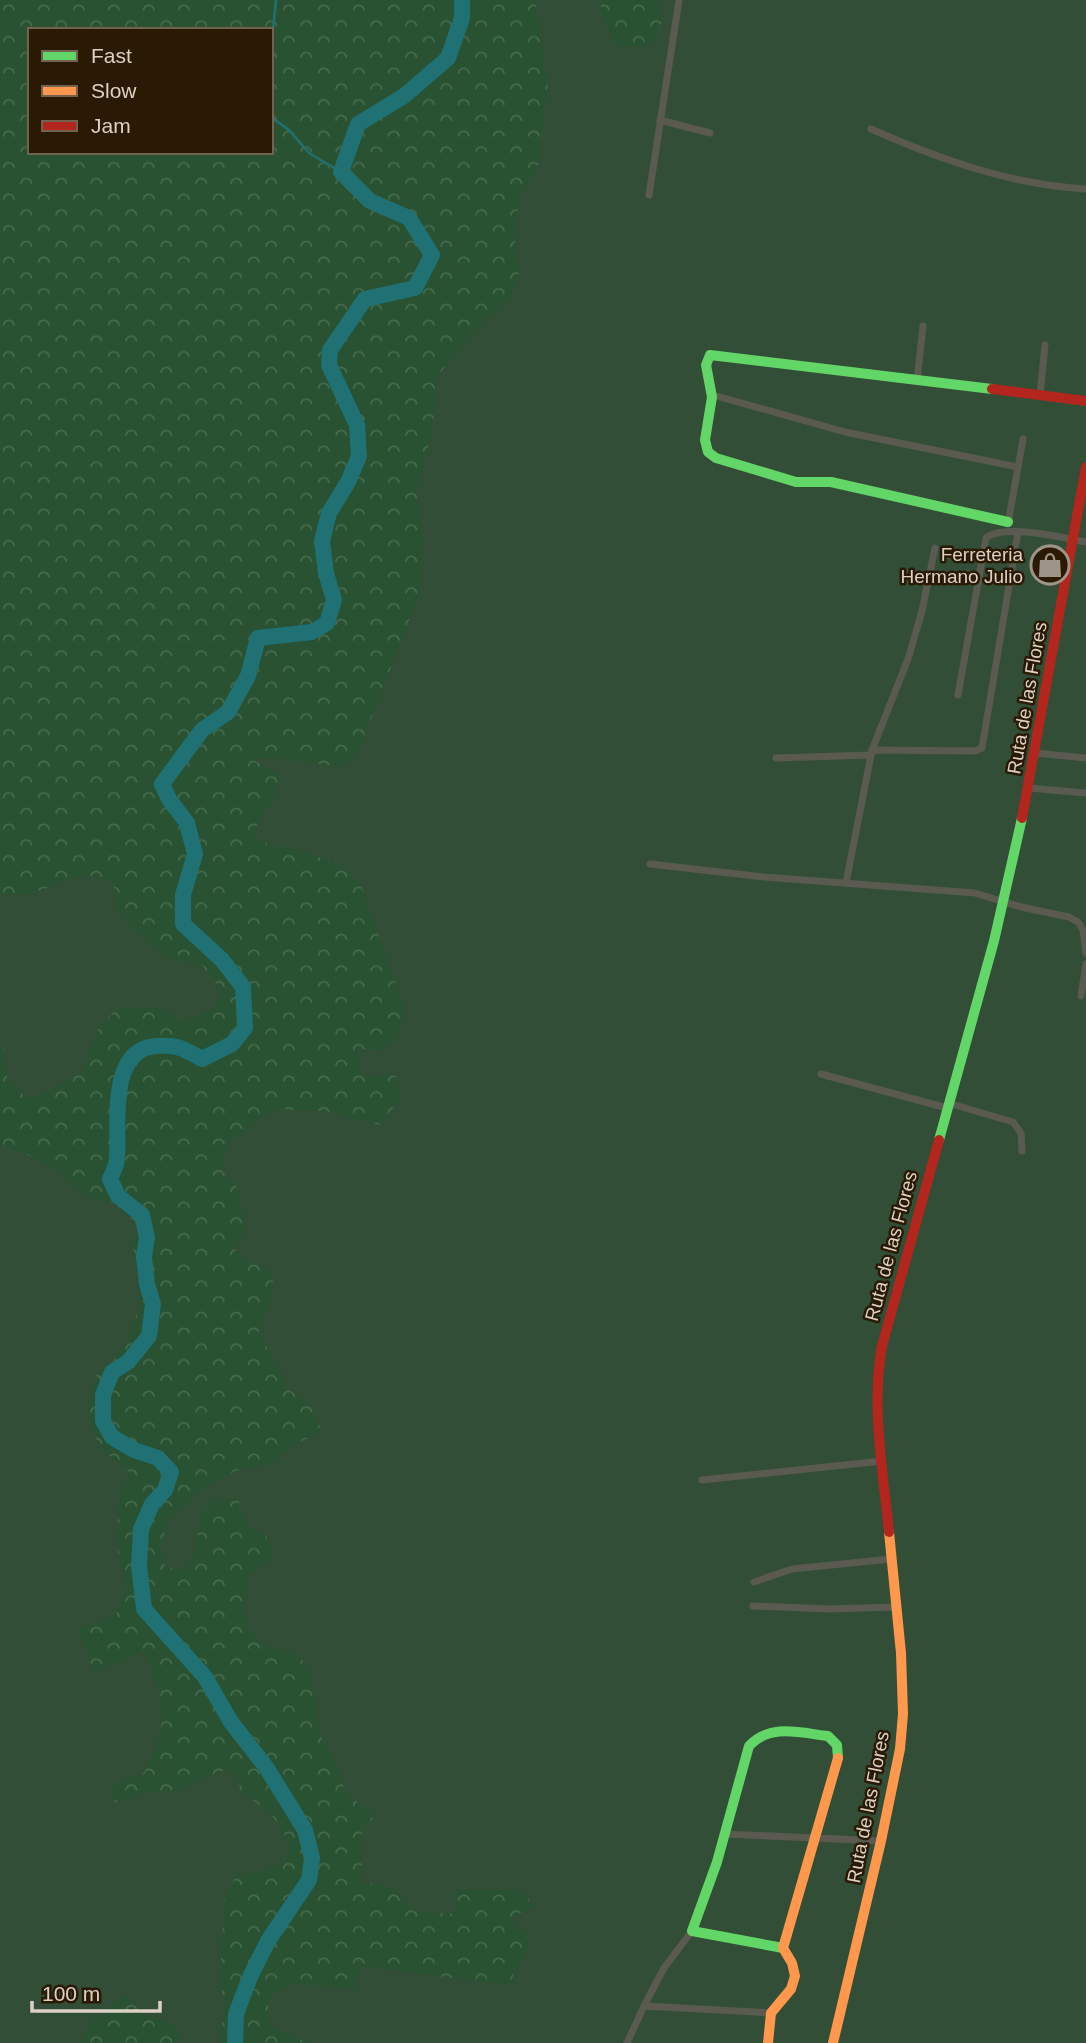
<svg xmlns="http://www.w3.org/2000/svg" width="1086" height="2043" font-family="Arial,sans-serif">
<defs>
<pattern id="forest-crowns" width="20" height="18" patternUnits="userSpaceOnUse" patternTransform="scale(1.75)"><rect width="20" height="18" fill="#285231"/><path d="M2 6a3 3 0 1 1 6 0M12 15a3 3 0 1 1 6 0" fill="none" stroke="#476a4d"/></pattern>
</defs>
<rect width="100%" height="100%" fill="#2b2215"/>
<path fill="#324e36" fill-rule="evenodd" d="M0,0H1086V2043H0ZM30,30H271V152H30Z"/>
<g fill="url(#forest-crowns)" fill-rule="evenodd">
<path d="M0,0H535L548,85L538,165L520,197L514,233L519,272L512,295L478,327L436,378L433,430L416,491L422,528L421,590L359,750L344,766C312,765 281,756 249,758L281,775L272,802L255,828L259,842L292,849L343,865L361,885L405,1008L398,1035L382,1050L358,1049L363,1077L395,1074L401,1097L380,1125L325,1111L277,1109L252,1124L229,1143L221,1170L236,1185L246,1230L233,1248L250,1262L274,1273L270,1301L258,1333L281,1370L285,1387L311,1405L322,1432L295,1444L268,1464L235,1471L207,1486L168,1520L161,1548L165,1567L181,1571L196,1551L199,1518L211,1501L238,1498C243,1519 246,1528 267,1537L273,1556L264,1566L249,1574C244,1606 237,1631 271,1647C282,1652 286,1654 298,1652L312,1679L316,1712L322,1738L337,1765L345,1791L360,1804L373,1812L372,1820L362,1826V1883C392,1886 397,1884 412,1911L455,1914V1890H523L534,1907L507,1919L523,1932L531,1945L513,1972L514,1986L359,1966L355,1990L295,1983L269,1997L268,2026L310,2043H220L224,2007L220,1974L224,1900L235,1877L271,1868L286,1861C286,1854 288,1845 286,1838C279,1815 256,1805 240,1790L238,1778L227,1769L199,1780L180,1790L144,1793L114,1803L112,1784L144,1773C171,1721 165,1703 144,1651L94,1672L78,1629L116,1615L127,1589L118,1550V1500L129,1478L127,1468L106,1453L94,1436L88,1408L96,1375L112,1363L128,1338L139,1308L138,1282L133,1246L138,1225L114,1203L84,1196L61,1173L24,1153L0,1145V1043L3,1045L7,1077L27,1099L62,1085L84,1071L96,1032L117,1008H160L185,1021L212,1010L222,991L202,965L173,959L161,954L126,921L118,909L113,883C75,865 68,884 34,892C23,894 11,894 0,895ZM30,30H271V152H30Z"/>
<polygon points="601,0 657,0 662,22 652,44 617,46 601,11"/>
<polygon points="126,1994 144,2016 173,2024 182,2040 175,2043 81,2043 93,2020"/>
</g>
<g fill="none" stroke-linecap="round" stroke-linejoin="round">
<g stroke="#1f7174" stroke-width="2.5">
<polyline points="271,49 276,0"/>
<polyline points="271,117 289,130 309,153 341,172"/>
</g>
<path stroke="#1f7174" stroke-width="16" d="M235,2043L236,2014L250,1977L268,1941L309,1880L312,1858L305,1830L266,1767L231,1722L205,1677L144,1609L139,1566L141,1529L152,1504L165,1490L171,1472L158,1458L134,1450L112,1437L103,1421V1395L112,1372L128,1362L149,1336L153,1304L147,1284L144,1257L147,1237L142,1215L118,1196L110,1179C113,1172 117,1165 117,1158C119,1124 108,1049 156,1046C179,1045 182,1048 202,1059L232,1044L245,1028L243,987L222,960L183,924V895L195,854L187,823L169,799L162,784L202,730L228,712L248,676L258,638L312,632L327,623L334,600L326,573L322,541L329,513L348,482L359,456L357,425L329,365L330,350L365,299L415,288L432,255L409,218L370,201L341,172L358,124L404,96L448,58L462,18V0"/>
<g stroke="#5b5a51" stroke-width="7">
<polyline points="660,120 710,133"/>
<path d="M871,129C939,159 1011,185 1086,189"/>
<polyline points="649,195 679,0"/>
<polyline points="917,381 923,326"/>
<polyline points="713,395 845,432 1018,467"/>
<polyline points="1040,395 1045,345"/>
<polyline points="1008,524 1023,439"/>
<path d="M958,695L986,538C1002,523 1064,538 1086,542"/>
<polyline points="872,750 908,659 922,611 935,548"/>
<polyline points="1035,753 1086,758"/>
<polyline points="776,758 870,755"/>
<polyline points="1029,788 1086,793"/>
<polyline points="650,864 764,877 975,893 1021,907 1069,917 1078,922 1083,930 1086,953"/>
<polyline points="846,883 872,750 975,751 982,748 1018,532"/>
<polyline points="1081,996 1086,964"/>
<polyline points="821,1074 947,1108"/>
<polyline points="948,1103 1013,1122 1021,1133 1022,1151"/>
<polyline points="702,1480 882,1461"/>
<polyline points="754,1582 792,1569 891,1559"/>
<polyline points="753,1606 829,1609 896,1607"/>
<polyline points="726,1834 881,1841"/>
<polyline points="644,2006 664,1968 692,1931"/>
<polyline points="627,2043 644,2006 771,2013"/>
</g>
<g stroke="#63d668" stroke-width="10">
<polyline points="992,389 710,355 706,365 712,397 705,440 708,452 716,458 796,482 831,482 1008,522"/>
<polyline points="939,1140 994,941 1022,818"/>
<path d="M783,1948L692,1931L717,1862L749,1746C770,1723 801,1733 828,1736L837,1745L838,1758"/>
</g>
<g stroke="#ff974d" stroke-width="10">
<polyline points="768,2043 771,2013 791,1989 795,1976 792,1963 783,1948 838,1758"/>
<polyline points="833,2043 881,1841 900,1749 903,1714 901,1653 889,1532"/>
</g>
<g stroke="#b3261e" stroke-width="10">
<polyline points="992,389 1086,401"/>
<polyline points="1022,818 1086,467"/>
<path d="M889,1532C883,1471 871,1407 882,1346L939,1140"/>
</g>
</g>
<defs>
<g id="shop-ring" transform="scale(2.0125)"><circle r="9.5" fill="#2a1a03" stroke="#9e9487" stroke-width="1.5"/><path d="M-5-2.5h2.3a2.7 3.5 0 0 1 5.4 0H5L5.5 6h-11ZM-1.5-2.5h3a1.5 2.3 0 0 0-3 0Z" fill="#9e9487"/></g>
</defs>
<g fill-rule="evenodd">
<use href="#shop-ring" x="1050" y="565"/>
</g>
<g text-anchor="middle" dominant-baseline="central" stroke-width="5" stroke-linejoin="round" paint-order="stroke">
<g font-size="19" fill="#dcd1c4" stroke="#2a1a03" text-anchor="end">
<text x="1023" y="554">Ferreteria<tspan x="1023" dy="22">Hermano Julio</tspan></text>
</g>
<g font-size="19" fill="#dcd1c4" stroke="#2a1a03">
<text transform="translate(1027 698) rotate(-80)">Ruta de las Flores</text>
<text transform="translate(891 1246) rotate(-75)">Ruta de las Flores</text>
<text transform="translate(868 1807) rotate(-79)">Ruta de las Flores</text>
</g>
</g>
<rect x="28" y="28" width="245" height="126" fill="#2a1a03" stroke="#716350" stroke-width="2"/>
<rect x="42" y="51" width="35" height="10" fill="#63d668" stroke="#716350" stroke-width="2"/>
<text x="91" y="63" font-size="21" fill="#dcd1c4">Fast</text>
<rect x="42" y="86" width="35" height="10" fill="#ff974d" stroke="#716350" stroke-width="2"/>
<text x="91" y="98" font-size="21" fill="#dcd1c4">Slow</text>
<rect x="42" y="121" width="35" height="10" fill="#b3261e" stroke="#716350" stroke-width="2"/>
<text x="91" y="133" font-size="21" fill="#dcd1c4">Jam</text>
<path d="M32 2001v10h128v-10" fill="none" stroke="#dcd1c4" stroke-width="3.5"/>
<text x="42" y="2001" font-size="21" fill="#dcd1c4" stroke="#2a1a03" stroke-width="5" paint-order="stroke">100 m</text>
</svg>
